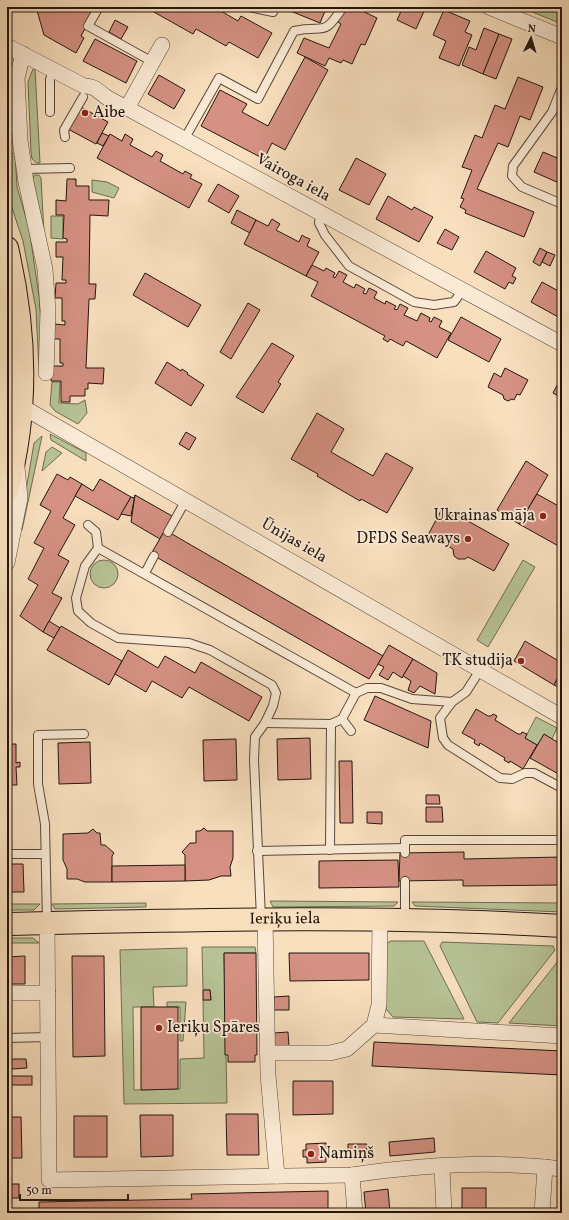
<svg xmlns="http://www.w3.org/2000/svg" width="569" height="1220" font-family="Vollkorn,serif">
<rect width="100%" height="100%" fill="#f8dfbe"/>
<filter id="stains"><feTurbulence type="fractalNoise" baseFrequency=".005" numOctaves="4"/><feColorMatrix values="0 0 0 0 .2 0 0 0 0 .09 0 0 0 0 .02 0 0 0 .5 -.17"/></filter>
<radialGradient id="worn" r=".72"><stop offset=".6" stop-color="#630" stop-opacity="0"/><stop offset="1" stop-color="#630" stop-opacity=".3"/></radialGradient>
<g fill="#b7c396" stroke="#6d6c53">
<polygon points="520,7 562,7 562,24"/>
<polygon points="33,69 35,69 40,163 37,163 32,159 31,152 28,82"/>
<polygon points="15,153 17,187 29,228 39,296 41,323 39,370 36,309 23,241 7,193 7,154"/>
<polygon points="34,175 39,175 41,178 44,233 33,180"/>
<polygon points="92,180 107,182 119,188 114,198 92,192"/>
<polygon points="51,216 63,216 63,239 51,238"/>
<polygon points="52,382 60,382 59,403 78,404 85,400 87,413 78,424 55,411 50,405"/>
<polygon points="50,434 86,453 86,461 51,440"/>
<polygon points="42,436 22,530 19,531 34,443"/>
<polygon points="52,447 62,453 42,471 46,452"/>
<polygon points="523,560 535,567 488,647 477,640"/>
<circle cx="104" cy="574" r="14"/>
<polygon points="536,717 557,728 552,739 544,735 537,745 525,738"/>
<polygon points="270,901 398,902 394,906 273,907"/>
<polygon points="412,902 562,903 562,912 415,906"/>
<polygon points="146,903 146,907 55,909 52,904"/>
<polygon points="7,904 40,904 34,910 7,910"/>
<polygon points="7,938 33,938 39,943 7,943"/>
<polygon points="390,941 424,941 464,1019 393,1017 386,1009 386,945"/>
<polygon points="442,942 553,946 555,950 498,1023 477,1022 440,946"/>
<polygon points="202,947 255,947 256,953 224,953 227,1103 124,1104 120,950 187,948 187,986 153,987 154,1007 133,1007 134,1090 178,1089 180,1089 180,1059 204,1058 203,1000 211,999 210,990 203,990"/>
<polygon points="562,956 562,1026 509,1023"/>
<polygon points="167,1002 186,1002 183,1041 180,1041 180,1007 167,1007"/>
</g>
<g fill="#d59183" stroke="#231610">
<polygon points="36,7 97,7 81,36 84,38 76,53 44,35"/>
<polygon points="145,7 203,7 206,9 207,7 214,7 238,21 241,16 272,33 258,58 229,42 226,46 196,29 193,34"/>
<polygon points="289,7 315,7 325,11 320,23 288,10"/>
<polygon points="345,7 354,7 377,18 365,45 361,44 352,64 343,60 341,63 329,58 325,66 297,53 304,38 329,48 341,24 338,22"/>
<polygon points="403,7 426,7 416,29 397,20"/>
<polygon points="444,10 470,21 465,32 472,35 459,66 439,58 446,41 433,35"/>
<polygon points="115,20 128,27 121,39 109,32"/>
<polygon points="484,28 499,34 483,74 462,65 469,47 476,50"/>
<polygon points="499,34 512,39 496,79 483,74"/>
<polygon points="95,39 137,61 126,83 83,61"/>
<polygon points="305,57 328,70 285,150 272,143 264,159 201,126 220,90 247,104 242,112 268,126"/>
<polygon points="159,75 185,90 174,109 148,94"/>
<polygon points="518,77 543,87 530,120 520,116 508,147 498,143 477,189 534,212 524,237 465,213 466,210 460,207 464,199 461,198 472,170 462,167 475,135 482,138 495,105 505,109"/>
<polygon points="81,107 108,122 96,144 68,129"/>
<polygon points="102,133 109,136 103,146 97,143"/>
<polygon points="110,134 122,141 125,134 133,139 130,145 152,157 156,151 163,155 160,161 183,174 185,171 192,175 190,178 202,184 189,208 97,158"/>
<polygon points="543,152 562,160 562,177 559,183 534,172"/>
<polygon points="356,158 386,174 369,205 339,190"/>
<polygon points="67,179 76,179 76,186 89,186 89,200 109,200 108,216 90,215 89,284 96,284 95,299 89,299 86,368 104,368 103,384 88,383 88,389 85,389 85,396 70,396 70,402 61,402 61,381 51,381 52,366 63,366 63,363 60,363 60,339 54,339 54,324 65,325 65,321 62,321 62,298 55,298 56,283 66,283 66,280 62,280 63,257 56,257 56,242 67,242 67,239 63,238 64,215 56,215 56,200 66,201"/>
<polygon points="218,184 239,196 229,213 208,201"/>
<polygon points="388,196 412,210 414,207 433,217 419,242 376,219"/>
<polygon points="237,210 256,220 250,233 231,223"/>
<polygon points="272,219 280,224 276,230 299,242 302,235 305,237 310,239 307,246 319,252 306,276 244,244 256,220 268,226"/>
<polygon points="445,229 459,237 452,250 437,243"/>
<polygon points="540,248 547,252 540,266 533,262"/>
<polygon points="486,251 516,268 512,276 516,278 513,284 509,282 505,289 474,272"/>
<polygon points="547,252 555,255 550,266 542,262"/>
<polygon points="312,265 324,271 326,268 335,273 333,277 335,278 339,271 347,275 343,282 354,288 356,284 365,289 363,293 366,294 369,288 377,292 374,298 385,304 386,301 396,306 394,309 397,310 400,304 408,308 404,315 417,321 421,313 430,318 429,321 431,322 434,317 442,321 439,327 451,333 437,358 406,341 403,346 390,339 388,342 383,339 385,336 311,296 318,282 306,276"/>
<polygon points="145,273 201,305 188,327 133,295"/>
<polygon points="542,282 562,293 562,319 531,302"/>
<polygon points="248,303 260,310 231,359 220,352"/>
<polygon points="461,317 501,339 489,362 448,340"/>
<polygon points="272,343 294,356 278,382 281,384 263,413 236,397"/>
<polygon points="167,362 181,371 182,369 188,373 187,374 204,385 191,406 155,383"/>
<polygon points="505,368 528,380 520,395 517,394 514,400 512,399 508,401 504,399 503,395 488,387 494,373 501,377"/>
<polygon points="562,376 562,398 553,393"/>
<polygon points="317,413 344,429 331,452 373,476 386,453 413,468 387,513 361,499 360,501 317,476 318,474 291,459"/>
<polygon points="186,432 196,438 189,450 179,444"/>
<polygon points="526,461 548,475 519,524 497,510"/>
<polygon points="57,474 68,480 70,477 82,484 63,518 75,525 58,555 69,561 52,593 62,598 43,632 20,616 38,585 28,579 44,548 34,543 51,511 40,505"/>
<polygon points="100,479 131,497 118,520 75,496 82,484 93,491"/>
<polygon points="537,494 562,508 562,548 519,524"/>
<polygon points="135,495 131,516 121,514 131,497 134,498"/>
<polygon points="135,495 172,516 160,539 131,522"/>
<polygon points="443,507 509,544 494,571 468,557 465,559 458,559 454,556 453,549 428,535"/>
<polygon points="165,530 383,656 369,679 151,554"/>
<polygon points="562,595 562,617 557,608"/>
<polygon points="49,621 60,628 54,638 43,632"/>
<polygon points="61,626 122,661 109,685 47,650"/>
<polygon points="525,641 562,663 562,670 554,685 514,661"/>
<polygon points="389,645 413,659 402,678 393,672 388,680 379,675 384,667 378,664"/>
<polygon points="128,650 158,668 165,656 195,673 201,662 262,697 249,721 189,687 182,698 152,681 146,692 115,674"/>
<polygon points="413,659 437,673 435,694 420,686 414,693 408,690 411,681 403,676"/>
<polygon points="562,670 562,689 554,685"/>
<polygon points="375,696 431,721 428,748 364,720"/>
<polygon points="476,709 488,716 491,716 493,714 497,716 495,720 518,734 521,734 522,732 527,734 525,738 537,745 523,769 510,761 509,763 504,760 505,758 480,743 479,746 474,743 475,740 462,733"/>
<polygon points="544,734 562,745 562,776 530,758"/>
<polygon points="310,738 311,779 278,780 277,739"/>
<polygon points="236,739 237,780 204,781 203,740"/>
<polygon points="90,742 91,783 59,784 58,743"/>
<polygon points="7,744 16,744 16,763 20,762 20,767 16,767 17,785 7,785"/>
<polygon points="339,761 352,761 353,823 340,823"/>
<polygon points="426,795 439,795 440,804 426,804"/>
<polygon points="426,807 442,807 443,822 426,822"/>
<polygon points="367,812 382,812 382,824 367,823"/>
<polygon points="204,828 207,831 233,831 233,858 230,867 231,876 221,876 209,880 185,881 185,855 182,852 190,843 196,843 196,831 200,831"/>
<polygon points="93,829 97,833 100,833 101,845 105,845 114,853 112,856 112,882 85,882 77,879 67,879 67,869 63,860 63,834 88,833"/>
<polygon points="464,852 464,859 562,857 562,885 463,886 463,880 399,881 400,853"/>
<polygon points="398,860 399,887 319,888 319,861"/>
<polygon points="7,864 23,864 24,892 7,892"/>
<polygon points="185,865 185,881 112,882 112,866"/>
<polygon points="224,953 256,953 257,1055 255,1055 255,1062 228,1062 228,1055 225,1055"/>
<polygon points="289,953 369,953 369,980 290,981"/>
<polygon points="25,956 25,984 7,984 7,957"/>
<polygon points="72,956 104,956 105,1056 73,1057"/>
<polygon points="203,990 210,990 211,1000 203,1000"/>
<polygon points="289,996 289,1010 274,1010 274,997"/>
<polygon points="141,1007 178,1007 178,1089 141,1090"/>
<polygon points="288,1032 289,1046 274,1047 274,1033"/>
<polygon points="374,1042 562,1051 562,1075 372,1066"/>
<polygon points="11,1059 26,1059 27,1068 12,1069"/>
<rect x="7" y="1076" width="25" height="9"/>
<polygon points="293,1081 333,1081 333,1114 293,1115"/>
<polygon points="226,1114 258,1114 259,1155 227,1155"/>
<polygon points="140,1115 173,1115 173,1156 141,1157"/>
<rect x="74" y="1116" width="33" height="41"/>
<polygon points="7,1117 21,1117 22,1158 7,1158"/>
<polygon points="434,1138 435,1152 390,1156 389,1142"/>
<polygon points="326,1143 326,1149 329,1149 329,1156 326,1157 326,1162 307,1163 307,1157 303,1157 303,1150 306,1150 306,1144"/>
<polygon points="348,1144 367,1144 367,1158 348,1159"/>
<rect x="7" y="1184" width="12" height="14"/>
<polygon points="560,1187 562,1187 562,1213 558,1213"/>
<rect x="462" y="1188" width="24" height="25"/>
<polygon points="388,1189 390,1213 366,1213 364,1192"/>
<polygon points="328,1191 328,1213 39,1213 39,1202 192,1199 191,1194"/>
</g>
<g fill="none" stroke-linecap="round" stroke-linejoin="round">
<g stroke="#58483c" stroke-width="10">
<g id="service">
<polyline points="99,7 88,26 151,61"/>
<polyline points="249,7 273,12 275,7"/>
<polyline points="562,87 552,112 513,166 512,176 522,187 562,204"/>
<polyline points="50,112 50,79 54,70"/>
<polyline points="65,137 64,130 83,97"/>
<path d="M185,138L219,78L258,99L294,31C325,24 322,39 343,7"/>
<polyline points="25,169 70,168"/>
<polyline points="320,213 319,223 325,235 349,266 414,302 434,305 454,302 462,291"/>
<polyline points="88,525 96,532 98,548"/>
<polyline points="168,532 186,500"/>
<polyline points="145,573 154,556"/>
<polyline points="452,702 440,718 443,738 448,745 500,778 512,779 525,773 534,773 562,788"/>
<polyline points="342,719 351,731"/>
<polyline points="265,723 331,724 342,719 356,693 367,688 381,688 412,699 452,702 466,692 480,670"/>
<polyline points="330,850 331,724"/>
<polyline points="257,851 405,848"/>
<polyline points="405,853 405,840 562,840"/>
<polyline points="7,854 45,854"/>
<polyline points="261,918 254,760 255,737 265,723 273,706 276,693 272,685 210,650 189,643 118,638 91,623 78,611 76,598 85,566 98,548 356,693"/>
<polyline points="405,920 405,881"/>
<polyline points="47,922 45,824 38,784 38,735 84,734"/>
<polyline points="7,1038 48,1037"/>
</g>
</g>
<g stroke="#58483c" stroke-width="16">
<g id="minor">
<polyline points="489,7 562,37"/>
<path d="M7,46L84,86C95,86 98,91 106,97C113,101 120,105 127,108L562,344"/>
<polyline points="23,54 17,78 20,140 26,182 45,269 48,311 46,373"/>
<polyline points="127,108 162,45"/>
<polyline points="7,398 562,717"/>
<polyline points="7,563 20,498 17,467"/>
<polyline points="265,919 268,1075 277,1176"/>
<path d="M47,923L49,1180L352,1175C420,1165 493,1160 562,1169"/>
<polyline points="7,993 48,993"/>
<polyline points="374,1025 562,1036"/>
<polyline points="268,1053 330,1053 347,1049 374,1025 379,1005 380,920"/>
<polyline points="442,1167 444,1213"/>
<polyline points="352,1175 355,1213"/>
<polyline points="542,1213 545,1167"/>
</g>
</g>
<g stroke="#231610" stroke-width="24">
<g id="primary">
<path d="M7,248C26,329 29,410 7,491"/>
<path id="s1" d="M7,924C192,920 377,915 562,926"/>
</g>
</g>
<use href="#service" stroke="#faead5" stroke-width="8"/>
<use href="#minor" stroke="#faead5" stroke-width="15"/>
<use href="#primary" stroke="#f8dfbe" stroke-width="22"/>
</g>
<g fill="#8f2418" stroke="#faead5" stroke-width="1.5">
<circle cx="85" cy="113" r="4"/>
<circle cx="543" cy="516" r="4"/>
<circle cx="468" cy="539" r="4"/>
<circle cx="521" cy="661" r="4"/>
<circle cx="159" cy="1028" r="4"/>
<circle cx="311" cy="1154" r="4"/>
</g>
<g text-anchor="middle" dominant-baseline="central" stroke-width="3.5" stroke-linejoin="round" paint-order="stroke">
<g font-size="16" fill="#231610" stroke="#faead5" text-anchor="start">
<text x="93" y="113">Aibe</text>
<text x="535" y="516" text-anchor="end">Ukrainas māja</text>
<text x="460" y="539" text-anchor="end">DFDS Seaways</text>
<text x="513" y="661" text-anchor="end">TK studija</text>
<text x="167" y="1028">Ieriķu Spāres</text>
<text x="319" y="1154">Namiņš</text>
</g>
<g font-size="16" fill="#231610" stroke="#faead5">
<text transform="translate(293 178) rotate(29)">Vairoga iela</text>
<text transform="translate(294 541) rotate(30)">Ūnijas iela</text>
<text stroke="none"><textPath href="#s1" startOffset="278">Ieriķu iela</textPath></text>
</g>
</g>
<rect width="569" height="1220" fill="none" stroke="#f8dfbe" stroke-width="24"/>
<rect x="8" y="8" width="553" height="1204" fill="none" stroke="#231610" stroke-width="2"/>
<rect x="12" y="12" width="545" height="1196" fill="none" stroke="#231610"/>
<g transform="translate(531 38) rotate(5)" stroke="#faead5" stroke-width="3" paint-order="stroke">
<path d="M0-3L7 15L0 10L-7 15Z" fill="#231610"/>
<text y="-6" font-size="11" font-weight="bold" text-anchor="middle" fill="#231610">N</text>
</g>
<path d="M20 1194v6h108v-6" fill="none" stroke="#231610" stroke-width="2"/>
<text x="26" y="1194" font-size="12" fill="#231610" stroke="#faead5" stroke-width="3" paint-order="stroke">50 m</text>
<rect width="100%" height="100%" filter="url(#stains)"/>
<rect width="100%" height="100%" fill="url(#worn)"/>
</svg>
